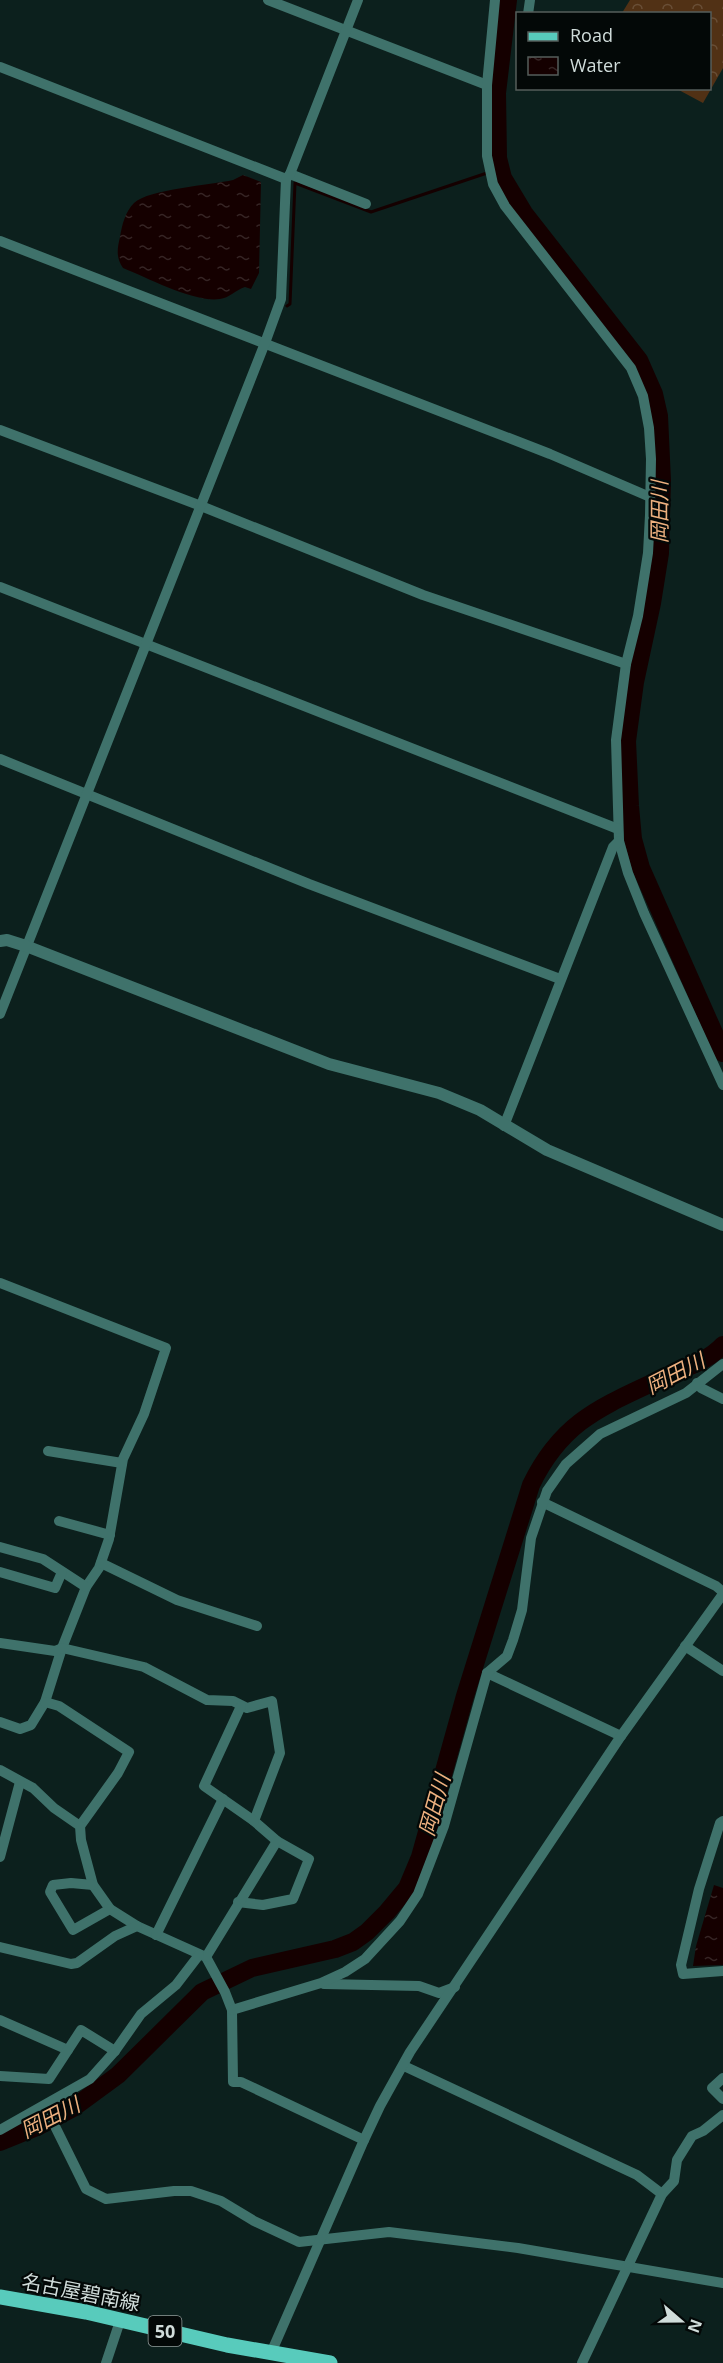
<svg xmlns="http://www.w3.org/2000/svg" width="723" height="2363" font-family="'Open Sans','Noto Sans JP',sans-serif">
<defs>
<pattern id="forest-crowns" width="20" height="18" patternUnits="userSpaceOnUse" patternTransform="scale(1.5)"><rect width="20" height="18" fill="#513115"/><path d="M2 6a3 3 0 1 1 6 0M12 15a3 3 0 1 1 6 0" fill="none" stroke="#694e36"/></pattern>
<pattern id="water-ripples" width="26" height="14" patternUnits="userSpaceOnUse" patternTransform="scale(1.5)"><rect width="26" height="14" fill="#150000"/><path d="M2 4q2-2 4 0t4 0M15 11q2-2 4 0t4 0" fill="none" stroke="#362525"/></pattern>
</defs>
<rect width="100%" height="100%" fill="#0c201d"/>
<polygon fill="url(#forest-crowns)" points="630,0 723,0 723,68 703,103 677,89 710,88 710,14 622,13"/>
<g fill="url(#water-ripples)">
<path d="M243,175L261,182L259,273L251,289L245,287C236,290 229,298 220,299C195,303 148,278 123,268C116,258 117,249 120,237C122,225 125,212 134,203C149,189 211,185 233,180Z"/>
<polygon points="714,1885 723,1888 723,1965 693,1966 696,1946"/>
</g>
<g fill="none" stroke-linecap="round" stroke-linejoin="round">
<g stroke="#150000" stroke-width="3">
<polyline points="493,172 501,170"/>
<polyline points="287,306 290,304 295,183 371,212 487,173"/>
</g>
<g stroke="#150000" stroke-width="18">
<polyline points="508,0 497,93 498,158 503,178 524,213 639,360 654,394 659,416 662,481 660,553 652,603 635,682 627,741 630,806 633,839 641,868 723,1053"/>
<path d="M0,2142L37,2127L73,2108L118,2075L202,1992L252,1968L335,1949L353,1942L367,1932L387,1912L407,1888L420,1857L465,1696L531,1485C564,1417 607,1405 671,1374C690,1366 709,1360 723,1345"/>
</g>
<g stroke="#3f726b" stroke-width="10">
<polyline points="268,0 487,85"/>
<polyline points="495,0 487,85 487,156 493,184 505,206 631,368 643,396 649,428 651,459 650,515 648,553 638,616 626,664 616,740 619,841 628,873 644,913 723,1085"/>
<polyline points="528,14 530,0"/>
<polyline points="0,67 286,179"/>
<polyline points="290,174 366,204"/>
<polyline points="0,241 550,454 650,497"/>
<polyline points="0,430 201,506 423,595 626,664"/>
<polyline points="0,587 618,829"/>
<polyline points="0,759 309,884 560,979"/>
<polyline points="0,1014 265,343 281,299 286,179 290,174 358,0"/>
<polyline points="504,1126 613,847 619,841"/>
<polyline points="0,1283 166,1348 144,1414 123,1459 109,1539 99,1568 86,1587 62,1648 45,1702 31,1725 20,1729 0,1722"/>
<polyline points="697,1383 701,1388 723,1399"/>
<polyline points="48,1451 122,1463"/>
<polyline points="542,1502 716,1586 723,1592"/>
<polyline points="59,1521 110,1535"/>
<polyline points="0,1547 43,1559 86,1587"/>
<polyline points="101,1563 177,1600 257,1626"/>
<polyline points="0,1572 55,1588 62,1572"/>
<polyline points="0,1643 55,1651 62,1648 144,1667 207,1700 233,1701 247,1708 272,1701 280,1753 254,1821 277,1841 309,1859 293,1899 263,1905 238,1902"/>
<polyline points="685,1646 723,1671"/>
<polyline points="487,1673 621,1736"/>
<polyline points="45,1702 59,1706 129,1752 118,1773 80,1826"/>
<polyline points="241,1706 204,1786 254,1821"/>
<polyline points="0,1770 33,1788 54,1808 80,1826 81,1840 93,1885 110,1909 137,1926 206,1957 225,1992 232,2010 233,2082 241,2082 364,2140"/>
<polyline points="723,1821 720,1823 699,1889 681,1965 683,1974 723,1971"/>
<polyline points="0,1857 20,1782"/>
<polyline points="93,1885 71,1883 53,1885 50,1892 73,1930 110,1909"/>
<polyline points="156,1935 223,1799"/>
<polyline points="0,1947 71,1964 77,1963 115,1936 137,1926"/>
<polyline points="206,1957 277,1841"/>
<polyline points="324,1984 419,1986 439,1993 455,1987"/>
<polyline points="232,2010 321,1983 345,1972 365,1959 400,1921 418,1894 444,1826 487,1673 507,1656 513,1640 522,1610 531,1538 547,1491 566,1464 600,1434 686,1393 723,1364"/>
<polyline points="0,2020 68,2050"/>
<polyline points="404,2066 637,2175 662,2194"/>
<polyline points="0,2076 49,2079 81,2030 115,2051"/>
<polyline points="723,2078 712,2088 723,2099"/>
<polyline points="45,2106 86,2189 106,2199 174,2191 191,2191 221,2201 254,2221 299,2242 389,2232 518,2248 723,2283"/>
<polyline points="0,2130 90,2079 115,2051 141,2014 176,1985 199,1955"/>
<polyline points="271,2353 364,2140 380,2106 410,2052 621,1736 723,1594"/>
<polyline points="106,2363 120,2321"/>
<polyline points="582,2363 662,2194 674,2181 677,2160 692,2136 703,2131 723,2115"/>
</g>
<polyline stroke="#3f726b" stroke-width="12" points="0,941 7,940 26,946 329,1064 439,1093 480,1110 547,1150 723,1225"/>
<polyline stroke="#58cbbc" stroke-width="15" points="0,2297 86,2312 227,2345 330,2363"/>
</g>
<g text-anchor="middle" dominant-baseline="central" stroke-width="4.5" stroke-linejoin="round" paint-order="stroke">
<rect fill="#030807" stroke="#929c9b" stroke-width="1.5" x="148.5" y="2316" width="33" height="30" rx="4.5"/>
<g font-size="18" font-weight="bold" fill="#d0dcda">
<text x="165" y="2331">50</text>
</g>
<g font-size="20" fill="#d0dcda" stroke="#030807">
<text transform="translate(81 2292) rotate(11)">名古屋碧南線</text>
</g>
<g font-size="21" font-style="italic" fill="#edb07f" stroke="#030807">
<text transform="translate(659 512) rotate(-90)">岡田川</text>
<text transform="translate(675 1373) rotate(-27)">岡田川</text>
<text transform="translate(434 1805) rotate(-74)">岡田川</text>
<text transform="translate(50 2117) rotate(-27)">岡田川</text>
</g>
</g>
<rect x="516" y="12" width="195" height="78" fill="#030807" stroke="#555d5b" stroke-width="1.5"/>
<rect x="528" y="32" width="30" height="9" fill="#58cbbc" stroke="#555d5b" stroke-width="1.5"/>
<text x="570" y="42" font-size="18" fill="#d0dcda">Road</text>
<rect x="528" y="57" width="30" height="18" fill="url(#water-ripples)" stroke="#555d5b" stroke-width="1.5"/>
<text x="570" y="72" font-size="18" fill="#d0dcda">Water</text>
<g transform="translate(681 2321) rotate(110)" stroke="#030807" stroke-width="4.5" paint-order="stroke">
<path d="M0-4.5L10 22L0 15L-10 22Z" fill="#d0dcda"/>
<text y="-9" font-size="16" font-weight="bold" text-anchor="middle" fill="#d0dcda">N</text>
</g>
</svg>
